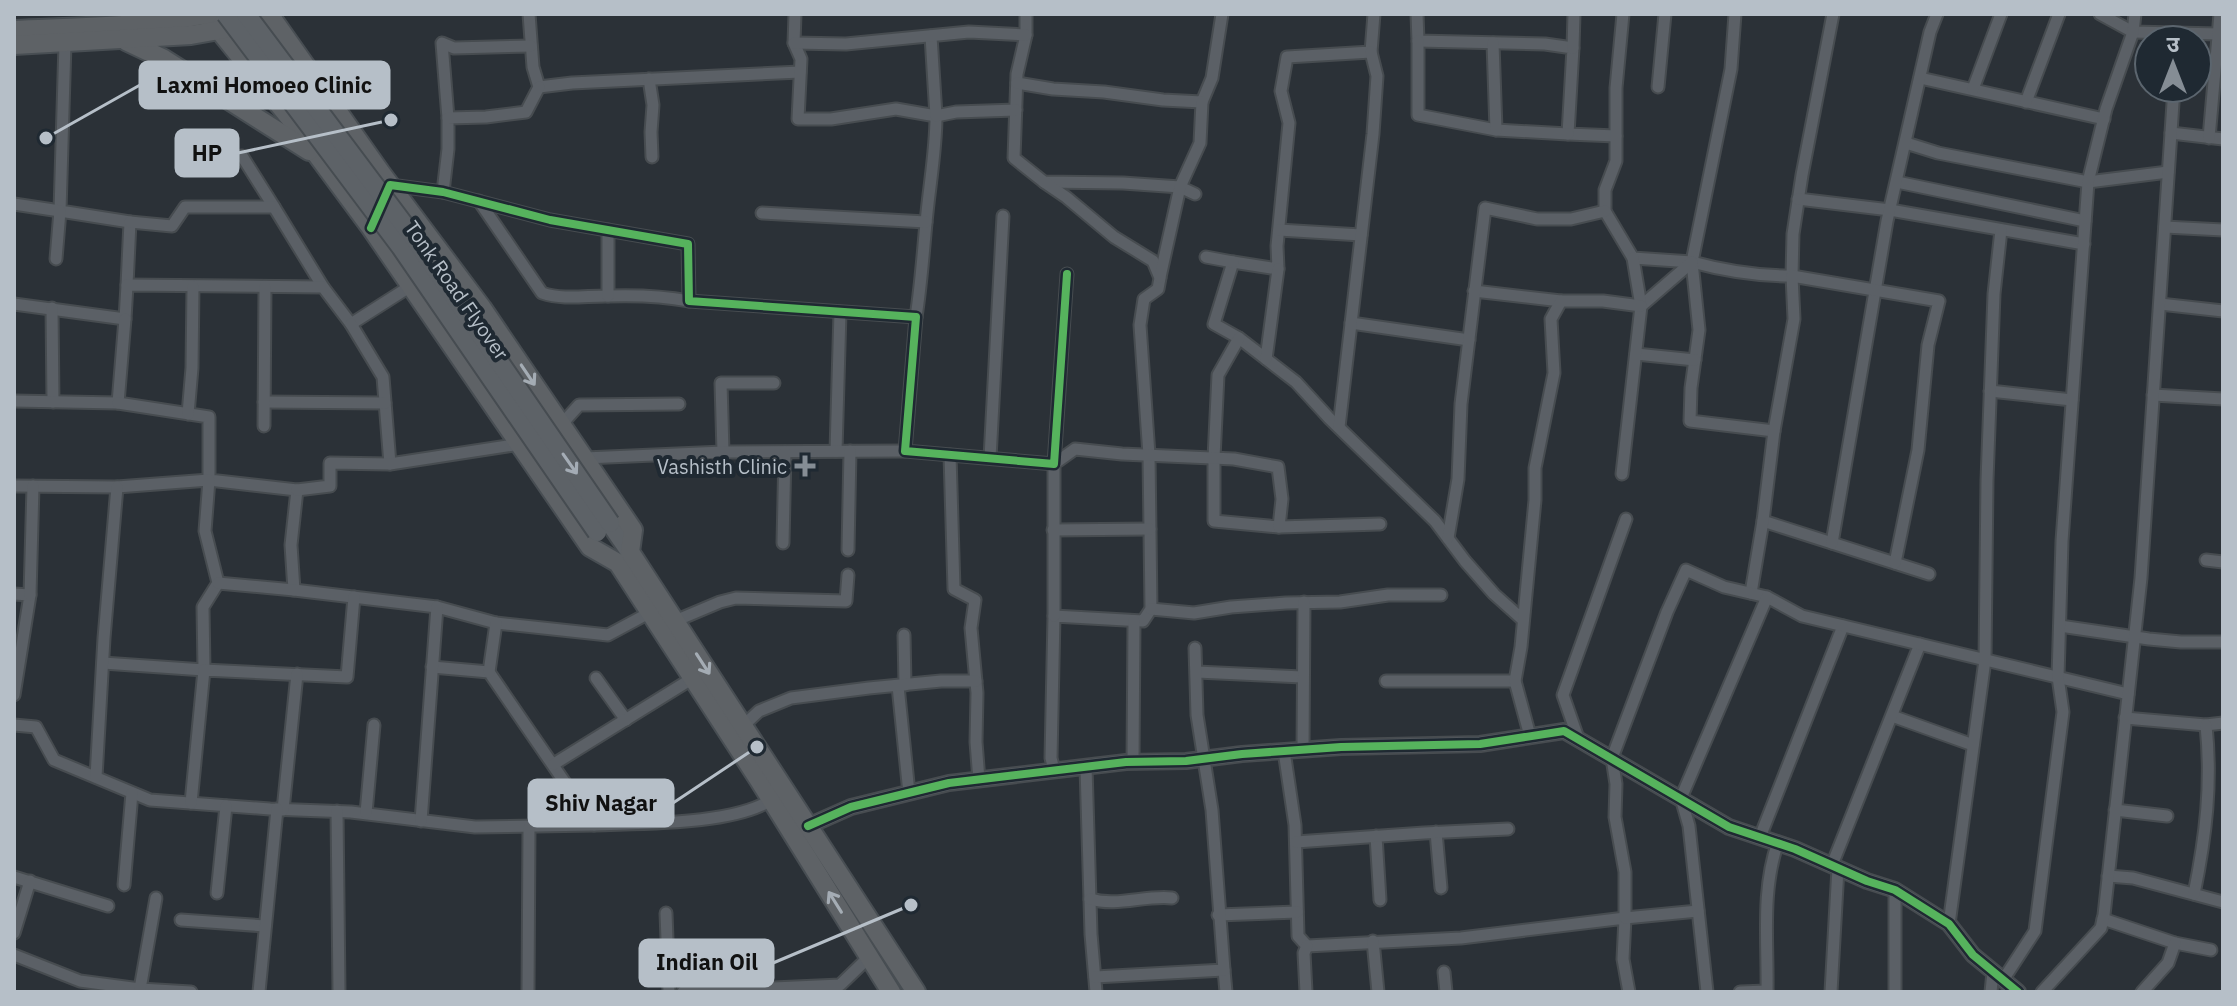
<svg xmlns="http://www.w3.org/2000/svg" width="2237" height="1006" font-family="'IBM Plex Sans','Noto Sans Devanagari',sans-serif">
<rect width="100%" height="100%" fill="#2b3137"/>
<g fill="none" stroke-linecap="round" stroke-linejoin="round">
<g stroke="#474c50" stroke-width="15">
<g id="minor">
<polyline points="529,14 533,67 539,87 572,83 800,72"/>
<path d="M795,14L794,43L801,59L798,119H831L896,109L936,116C936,152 929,187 926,223C923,255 921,285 916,317"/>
<polyline points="1026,14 1026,35 1017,74 1014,158 1044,182 1123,183 1180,187 1195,194"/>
<polyline points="1374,14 1371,52 1287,57 1281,91 1289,123 1277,246 1278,269 1233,262 1214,324 1239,338 1296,382 1329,418 1435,521 1465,561 1494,594 1523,620"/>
<polyline points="1417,14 1418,41 1545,44 1573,48 1568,134 1616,136"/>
<polyline points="1623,14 1616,88 1616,161 1605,190 1605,211 1633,258 1692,262"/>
<path d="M1735,14L1731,69L1692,262C1725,271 1758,276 1792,276L1793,234L1802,175L1833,14"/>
<polyline points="2100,14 2133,32 2219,34"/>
<polyline points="931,36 936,116 956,112 1016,110"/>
<polyline points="1418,41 1418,115 1496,130 1568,134"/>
<polyline points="65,43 60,211 130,222 127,285"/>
<polyline points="794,43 846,44 969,32 1026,35"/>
<polyline points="1493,43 1496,130"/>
<polyline points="1573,48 1574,14"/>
<polyline points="1920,78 2104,119"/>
<polyline points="649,79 653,105 651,132 652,157"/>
<polyline points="1017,83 1053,89 1104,92 1163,100 1202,102 1212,78 1222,14"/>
<polyline points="1658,87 1665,14"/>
<polyline points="1973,89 2001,14"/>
<polyline points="2026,102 2059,14"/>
<polyline points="448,118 442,43 454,48 531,46"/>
<polyline points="2171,133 2223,139"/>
<polyline points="2209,138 2220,14"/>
<polyline points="1906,143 1938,153 2088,182 2168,172"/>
<polyline points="242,156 274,207"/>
<polyline points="1044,182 1066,197 1114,237 1153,261 1160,278 1158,289 1144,299 1140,325 1149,455 1151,609 1143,621 1054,616 1051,758 1054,770"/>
<polyline points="1897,182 2085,221"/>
<polyline points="389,187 390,185 443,192 550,220 688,244 689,301 916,317 905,451 1054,464 1067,274"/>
<polyline points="443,192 448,149 448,118 486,117 526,112 539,87"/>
<polyline points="1798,199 1890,210 2084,244"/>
<path d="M479,201L542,293C563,300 584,296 606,296C633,295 663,296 689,301"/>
<polyline points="14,204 60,211 56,259"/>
<polyline points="762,213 926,222"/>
<polyline points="130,222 172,226 185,207 274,207 323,287"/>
<polyline points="2165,227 2223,230"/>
<polyline points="608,230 608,296"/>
<polyline points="1279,230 1361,235"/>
<polyline points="1206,257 1233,262"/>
<polyline points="1692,262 1699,330 1691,388 1690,421 1774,431"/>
<polyline points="1160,277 1180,187 1200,143 1202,102"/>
<polyline points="1474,291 1561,301"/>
<polyline points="14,304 125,319 127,285 323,287 351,324 406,289 415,289"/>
<polyline points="2160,304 2223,311"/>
<polyline points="1641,306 1692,262"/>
<polyline points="52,308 53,402"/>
<polyline points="1351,323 1469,340"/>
<polyline points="351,324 383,377 390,464"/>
<polyline points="1239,338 1218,375 1214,458 1214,521 1279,527"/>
<polyline points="1636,354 1695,360"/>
<polyline points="1266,359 1278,269"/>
<polyline points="1990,391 2072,400"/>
<polyline points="2153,395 2223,399"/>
<polyline points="14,401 118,403 125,319"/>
<polyline points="264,402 385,403"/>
<polyline points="118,403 209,417 209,480 297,490 291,545 294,590"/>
<polyline points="188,414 192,368 193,287"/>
<polyline points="561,425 579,405 679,404"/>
<polyline points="264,426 265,287"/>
<polyline points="1339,427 1373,134 1377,76 1371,52"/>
<polyline points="836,451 840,312"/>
<polyline points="723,452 721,383 774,383"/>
<polyline points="950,455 954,589 975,600 971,628 977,693 976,742 979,780"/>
<polyline points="585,458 723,452 905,451"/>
<polyline points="990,458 1003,216"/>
<polyline points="1622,474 1641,306 1633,258"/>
<polyline points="14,486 117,487 209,480 205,531 218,583 203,607 204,670 103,663"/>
<polyline points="297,490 330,486 330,463 390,464 520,444"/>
<polyline points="1763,521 1929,574"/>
<polyline points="1053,530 1150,529"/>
<polyline points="1448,538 1458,479 1461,404 1485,208 1537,219 1571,219 1605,211"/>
<polyline points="783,543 785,452"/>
<polyline points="1832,543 1887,221 1930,32 1937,14"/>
<polyline points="848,550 850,451"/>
<polyline points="2206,560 2223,562"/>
<polyline points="218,583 294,590 437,607 496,623 608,635 649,613"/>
<polyline points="1751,593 1763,521 1774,431 1794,319 1792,276 1939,301 1928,345 1918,450 1895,563"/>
<polyline points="14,594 30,595 14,695"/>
<polyline points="30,595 33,486"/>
<polyline points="1151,609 1194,613 1231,607 1286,603 1340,602 1388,595 1441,595"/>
<polyline points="1054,616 1054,464 1075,449 1122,454 1234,459 1278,467 1282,499 1279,527 1380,524"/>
<polyline points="675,621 720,602 736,598 846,601 848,575"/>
<polyline points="2060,626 2149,639 2181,642 2223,642"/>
<polyline points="904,635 905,685"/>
<path d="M432,667L489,672L594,825C643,823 732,825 771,800"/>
<polyline points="489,672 496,623"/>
<polyline points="1197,672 1302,677"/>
<polyline points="596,678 626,720"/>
<polyline points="1386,681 1515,681"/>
<polyline points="898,686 909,793"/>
<polyline points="1892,716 1973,745"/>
<polyline points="2125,718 2206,725 2223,723"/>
<polyline points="14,725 36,727 54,760 150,800 270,809 351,812 475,827 594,825"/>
<polyline points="743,726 759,711 791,698 869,688 941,681 976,681"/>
<polyline points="1530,736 1515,681 1521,647 1535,500 1535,468 1554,373 1551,319 1561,301 1603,301 1641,306"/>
<polyline points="1578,738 1563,695 1626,519"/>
<polyline points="1303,750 1304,602"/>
<polyline points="1284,751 1295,825 1298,936 1307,946 1461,938 1625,918 1623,959 1629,992"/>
<polyline points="1133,762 1134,621"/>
<polyline points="554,764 693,678"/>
<polyline points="1086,767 1091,934 1096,992"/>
<polyline points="96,777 104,638 117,487"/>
<polyline points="191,803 204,670 347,677 354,597"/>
<polyline points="283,810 297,674"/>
<polyline points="2115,810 2167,816"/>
<polyline points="337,811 339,992"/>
<polyline points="366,813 374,725"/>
<polyline points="421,821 437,607"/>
<polyline points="1436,832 1441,888"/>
<polyline points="1376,836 1380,900"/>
<polyline points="1760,837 1843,626"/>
<polyline points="1296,842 1424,833 1508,829"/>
<polyline points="1832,865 1920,644"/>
<polyline points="2108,876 2133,878 2223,902"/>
<polyline points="14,877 108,906"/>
<polyline points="124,885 132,793"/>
<polyline points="1895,890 1895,992"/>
<polyline points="217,893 226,806"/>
<path d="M2194,894C2206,835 2212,784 2206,725"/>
<path d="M1090,899C1117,907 1145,895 1172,898"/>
<polyline points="1698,911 1625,918 1625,872 1615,817 1616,784 1612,758 1667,612 1686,570 1724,587 1767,597 1802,616 2128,694"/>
<polyline points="666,913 669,992"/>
<polyline points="1218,915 1297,912"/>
<polyline points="2103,919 2175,943 2211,950"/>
<polyline points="181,920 265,926"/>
<polyline points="1949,924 1985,660 1987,480 1994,294 2001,230"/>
<polyline points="14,933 30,881"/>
<polyline points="1373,941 1378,992"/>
<polyline points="14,955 80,981 140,989 191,992"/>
<polyline points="1224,970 1226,992"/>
<polyline points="1444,972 1446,992"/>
<polyline points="1095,977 1224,970 1212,810 1197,715 1195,648"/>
<polyline points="2003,980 2035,931 2063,712 2058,677 2062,541 2088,182 2106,109 2133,32 2135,14"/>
<polyline points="140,989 156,898"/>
<polyline points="259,992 277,809"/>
<polyline points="528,992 529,828"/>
<polyline points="683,992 840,985 869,957"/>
<polyline points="1306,992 1304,953 1307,946"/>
<polyline points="1707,992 1689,826 1681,798 1767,597"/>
<polyline points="1740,992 1767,991"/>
<path d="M1767,992C1768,941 1761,891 1778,842"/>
<polyline points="1831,992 1838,868"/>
<polyline points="1991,992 1993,972"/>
<polyline points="2042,992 2101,928 2104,915 2141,578 2174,88"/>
<polyline points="2142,992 2168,963 2175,943"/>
</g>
</g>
<g stroke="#474c50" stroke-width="18">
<polyline id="tertiary" points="808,826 851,807 949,783 1126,762 1186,761 1242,754 1341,747 1480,744 1564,731 1729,827 1795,849 1867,881 1895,890 1949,924 1973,955 2018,992"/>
</g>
<g stroke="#464c51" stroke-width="22">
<polyline id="primary" points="610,523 630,552"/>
</g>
<g stroke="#484e53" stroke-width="22">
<g id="trunk">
<polyline points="206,14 289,117 371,228 590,547 618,563 759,780 891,992"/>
<polyline points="269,14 381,173 482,308 633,530 630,552 916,992"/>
<path d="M14,30C79,27 144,27 208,14"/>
<polyline points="126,41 164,59 309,151"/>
<polyline points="14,45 191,35 225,29"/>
</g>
</g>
<use href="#minor" stroke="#5b6066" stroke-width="11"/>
<use href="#tertiary" stroke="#5b6066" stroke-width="14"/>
<use href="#primary" stroke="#5d6267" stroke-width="18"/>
<use href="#trunk" stroke="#5e6266" stroke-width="18"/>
<g stroke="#464c51" stroke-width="22" stroke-linecap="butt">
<g id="primary-bridge">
<polyline points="226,14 401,247 597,532"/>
<polyline points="246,14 414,238 610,523"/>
</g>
</g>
<use href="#primary-bridge" stroke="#5d6267" stroke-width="18"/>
<g stroke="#1f2932" stroke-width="13">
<g id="cycleway">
<polyline points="371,228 390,185 443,192 550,220 688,244 689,301 916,317 905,451 1054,464 1067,274"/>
<polyline points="808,826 851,807 949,783 1126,762 1186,761 1242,754 1341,747 1480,744 1564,731 1729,827 1795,849 1867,881 1895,890 1949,924 1973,955 2018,992"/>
</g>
</g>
<use href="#cycleway" stroke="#56b35d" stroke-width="8"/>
</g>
<defs><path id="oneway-shaft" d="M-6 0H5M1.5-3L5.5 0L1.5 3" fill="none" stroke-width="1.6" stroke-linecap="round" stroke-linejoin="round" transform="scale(2)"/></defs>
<g stroke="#a4acb4">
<use href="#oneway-shaft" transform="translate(528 375) rotate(56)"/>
<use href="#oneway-shaft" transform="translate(703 664) rotate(57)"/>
<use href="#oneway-shaft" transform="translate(835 902) rotate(-122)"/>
</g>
<use stroke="#a4acb5" href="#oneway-shaft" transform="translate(570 464) rotate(55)"/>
<path fill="#858d95" stroke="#1f2932" stroke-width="3" d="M801 454h8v8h8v8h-8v8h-8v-8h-8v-8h8z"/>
<g text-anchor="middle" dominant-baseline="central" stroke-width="8" stroke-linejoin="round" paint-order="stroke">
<g font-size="20" fill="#b6bfc8" stroke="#1f2932">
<text transform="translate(457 290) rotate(55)">Tonk Road Flyover</text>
</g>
<g font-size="20" fill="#b6bfc8" stroke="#1f2932" text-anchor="end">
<text x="787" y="466">Vashisth Clinic</text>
</g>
</g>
<path fill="none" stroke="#b6bfc8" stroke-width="3" d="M46 138L140 85M391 120L238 153M757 747L673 803M911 905L773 963"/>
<g fill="#b6bfc8" stroke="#1f2932" stroke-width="3">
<circle cx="46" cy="138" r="8"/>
<circle cx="391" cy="120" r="8"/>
<circle cx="757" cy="747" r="8"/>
<circle cx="911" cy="905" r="8"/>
</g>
<g fill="#b6bfc8" stroke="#b6bfc8" stroke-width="3">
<rect x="140" y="62" width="249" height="46" rx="8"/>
<rect x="176" y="130" width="62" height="46" rx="8"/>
<rect x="529" y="780" width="144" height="46" rx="8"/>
<rect x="640" y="940" width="133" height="46" rx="8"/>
</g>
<g font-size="22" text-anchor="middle" font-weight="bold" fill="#111">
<text x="264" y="93">Laxmi Homoeo Clinic</text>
<text x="207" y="161">HP</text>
<text x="601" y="811">Shiv Nagar</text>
<text x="707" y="970">Indian Oil</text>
</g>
<rect width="2237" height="1006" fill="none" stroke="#b6bfc8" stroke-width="32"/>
<g transform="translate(2173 64)"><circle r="38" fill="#1f2932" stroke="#5b656e" stroke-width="2"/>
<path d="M0-6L14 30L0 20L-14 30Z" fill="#858d95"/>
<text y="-12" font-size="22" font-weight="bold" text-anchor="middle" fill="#b6bfc8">उ</text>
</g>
</svg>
